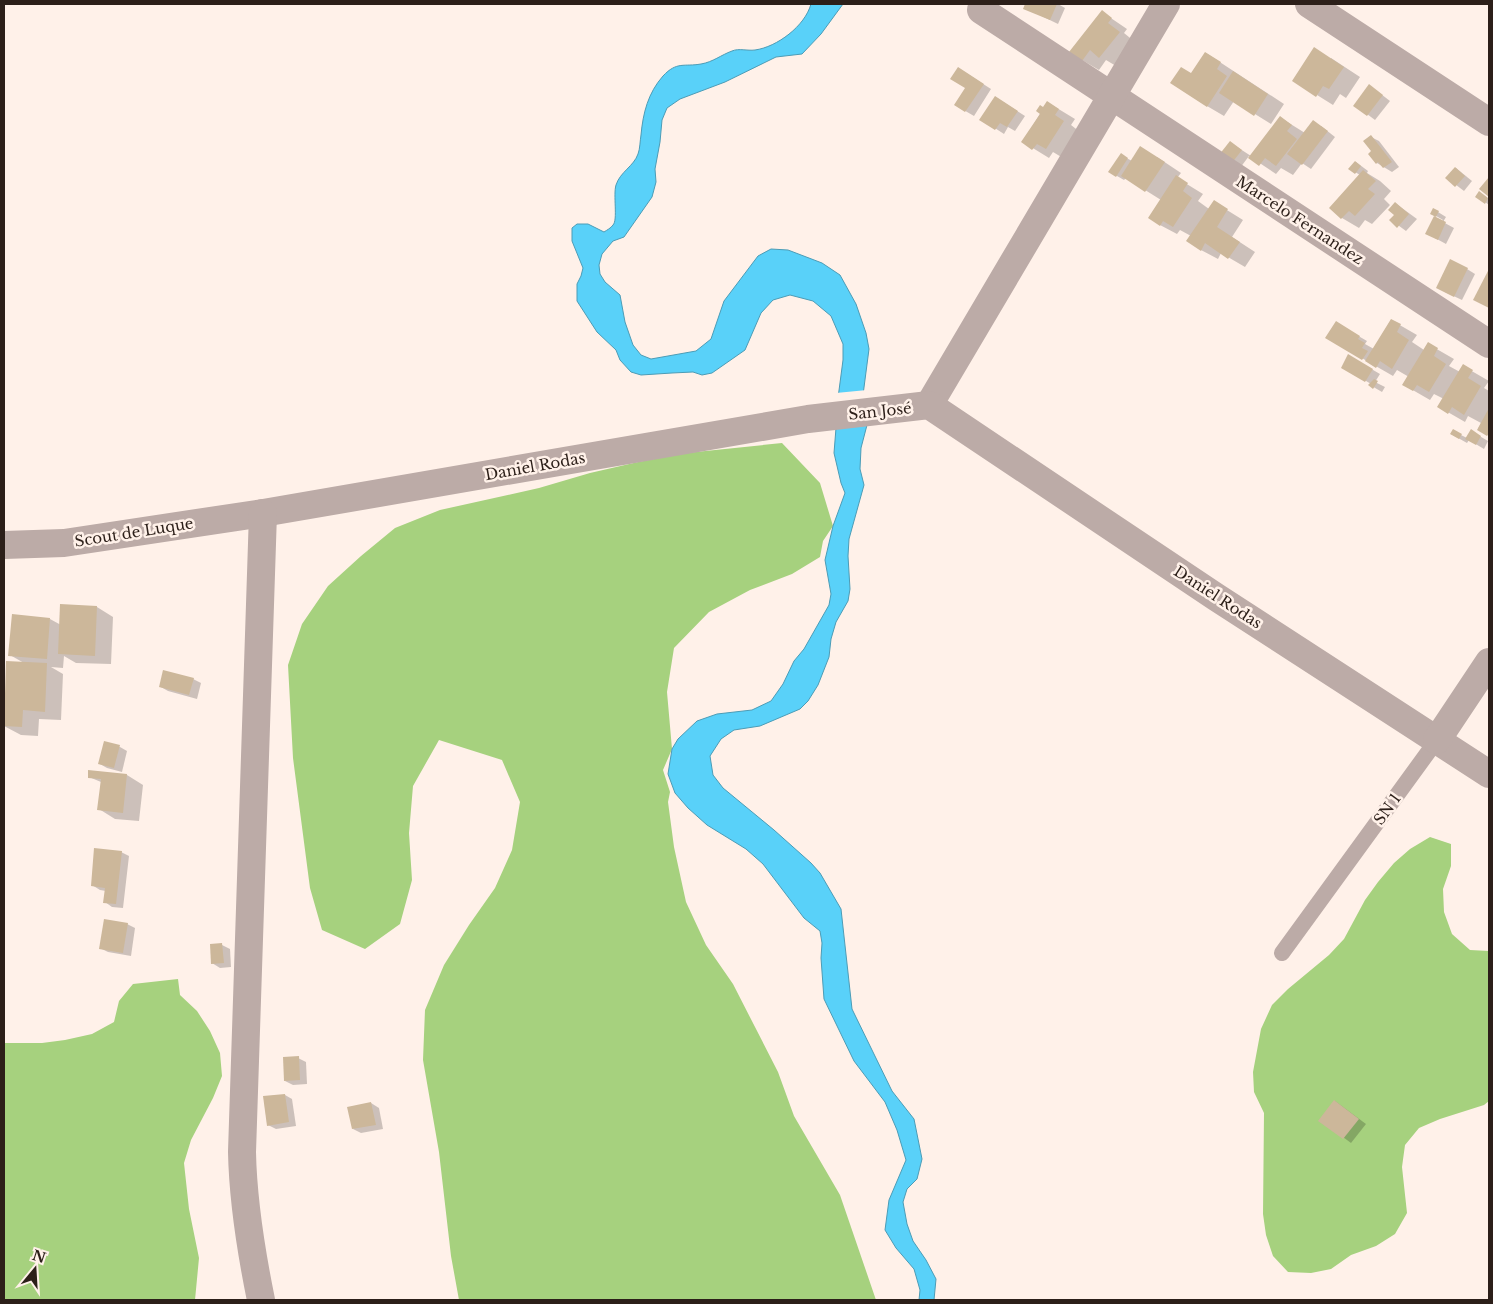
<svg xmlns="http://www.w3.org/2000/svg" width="1493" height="1304" font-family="'Libre Baskerville',serif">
<rect width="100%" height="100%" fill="#fff1e9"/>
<g fill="#a6d17e">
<polygon points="782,443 820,483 833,526 823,541 820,557 792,574 750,590 709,612 674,648 667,692 672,749 663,770 670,792 668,802 674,847 686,902 706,945 733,984 778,1072 794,1116 840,1195 876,1300 459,1300 451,1256 439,1152 423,1060 425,1010 444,965 469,925 495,888 512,850 520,802 502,760 439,740 413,786 409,833 412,880 400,924 365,949 322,930 310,888 293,758 288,665 302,624 328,586 361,556 395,528 440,510 539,488 590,473 638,462 686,453"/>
<polygon points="1430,837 1451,844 1451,866 1443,889 1444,912 1452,934 1470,950 1489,951 1489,1101 1484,1105 1440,1119 1419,1128 1405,1145 1402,1167 1407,1213 1395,1234 1376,1246 1351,1255 1331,1269 1311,1273 1288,1272 1273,1256 1266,1235 1263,1214 1264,1113 1254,1092 1253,1072 1261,1029 1272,1005 1288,989 1329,955 1344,939 1365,900 1378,882 1394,863 1410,849"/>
<polygon points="178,979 180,995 197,1011 210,1031 220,1053 222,1076 213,1098 191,1140 184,1163 189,1209 199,1258 195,1300 4,1300 4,1043 42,1043 65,1040 92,1034 114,1022 119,1001 133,984"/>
</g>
<g fill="#59d1f9" stroke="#4c9cb6">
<path d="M811,4H843L821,34L802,54L776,57L725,82L680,99L667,108L662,120L660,142L655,169L656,182L652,197L624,237L613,241L602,254L599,265L600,274L605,282L620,295L625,322L633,345L641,355L651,359L696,351L711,339L724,301L758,256L771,249L788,250L822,263L840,275L856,304L866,333L869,349L863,395L838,398L843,360V344L831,316L813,301L790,295L773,300L761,313L745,350L712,373L702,375L693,372L672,373L641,375L631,372L620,360L616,350L597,332L577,301V284L581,276L583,268L572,241V228L577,224H588L604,232C607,230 611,228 613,225C618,220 613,195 616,185C620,172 634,166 638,154C640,149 640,141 641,135C643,113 648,93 663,76C677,61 684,67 701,64C713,62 721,55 732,51C739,48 747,51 755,50C777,47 805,26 811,4Z"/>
<polygon points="867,425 861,448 860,469 864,485 849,539 848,556 850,589 848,601 836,622 831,639 829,657 818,685 808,701 800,709 760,726 734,730 721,739 710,756 713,775 723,788 774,830 811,863 820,873 841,909 852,1009 892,1091 914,1119 922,1159 917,1179 907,1189 903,1202 907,1224 913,1241 926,1260 936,1279 934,1300 919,1300 920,1290 914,1269 896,1248 885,1230 889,1200 906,1160 897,1130 885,1102 854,1061 824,999 821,958 822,943 820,931 804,918 763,864 746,849 707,825 688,808 675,793 668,774 672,749 678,739 697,721 717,714 752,710 771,701 783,684 794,661 804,649 829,605 831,594 825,560 833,526 845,493 841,483 834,453 836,428"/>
</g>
<polygon fill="#fff1e9" points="867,390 864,397 838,400 836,398 836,393"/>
<g fill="#0003">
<polygon points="1027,4 1058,4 1065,8 1058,24 1025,8"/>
<polygon points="1102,12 1127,29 1124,33 1135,42 1116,66 1106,60 1099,70 1082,60"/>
<polygon points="1206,53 1284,104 1271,124 1234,101 1224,116 1207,106"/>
<polygon points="1331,58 1360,77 1346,98 1340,94 1333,105 1317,95"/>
<polygon points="966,73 991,89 974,116 955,105 967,88"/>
<polygon points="1377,91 1390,101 1375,120 1355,105"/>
<polygon points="1003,102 1025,116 1015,131 1008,127 1004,134 981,119"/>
<polygon points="1047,102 1075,119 1071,125 1080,132 1063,158 1053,152 1049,158 1023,142"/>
<polygon points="1281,118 1305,133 1321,126 1335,137 1311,169 1302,163 1293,175 1281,168 1276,174 1249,156 1240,168 1232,163 1231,143 1251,156"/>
<polygon points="1371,137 1379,141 1399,167 1392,172 1377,163"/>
<polygon points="1121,155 1132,161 1157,157 1181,173 1177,178 1203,194 1198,201 1209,209 1214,202 1243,220 1232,237 1255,252 1245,267 1221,253 1218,259 1201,250 1191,236 1180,230 1177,234 1160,225 1161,200 1126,178 1124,180 1110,172"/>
<polygon points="1356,162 1368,171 1367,173 1380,181 1391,191 1384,199 1390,205 1372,224 1365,220 1359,228 1342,218 1330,208 1360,175 1350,169"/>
<polygon points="1456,168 1472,181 1464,191 1447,178"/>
<polygon points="1479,193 1489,199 1489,205 1477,196"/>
<polygon points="1395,203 1417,219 1406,231 1391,220 1396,215"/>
<polygon points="1438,212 1446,217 1443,222 1454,228 1446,244 1435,238 1443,220 1431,213"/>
<polygon points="1467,269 1475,274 1462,300 1445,292"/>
<polygon points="1391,320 1417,335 1412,342 1424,350 1428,344 1454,359 1449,366 1460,372 1463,366 1489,381 1484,388 1489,391 1489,436 1478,429 1481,423 1468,416 1465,422 1439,407 1444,399 1434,394 1430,400 1404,385 1409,377 1397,370 1393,376 1327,338 1336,323 1367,341 1365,344 1374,349"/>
<polygon points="1349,356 1380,374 1375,382 1385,387 1382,392 1370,385 1371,384 1343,367"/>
<polygon points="1453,431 1467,438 1471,431 1488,441 1484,449 1469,440 1467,443 1451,434"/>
<polygon points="97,607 113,617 111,664 76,663 64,656 63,668 51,667 63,674 61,720 39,719 38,736 21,735 4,726 24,663 10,655 50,619 61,625"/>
<polygon points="193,679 201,683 197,699 168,691 161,687"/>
<polygon points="105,743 120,747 127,751 122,772 107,768 100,764"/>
<polygon points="127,775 143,785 139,821 115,819 99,809 101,782 89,777"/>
<polygon points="121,852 129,856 123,908 112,907 105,902 106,891 100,890 92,885"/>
<polygon points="127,924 135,928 131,956 108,952 100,948"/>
<polygon points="222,945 230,949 231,967 220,968 212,963"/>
<polygon points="298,1058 306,1062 307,1084 293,1085 285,1081"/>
<polygon points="285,1095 292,1099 296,1126 276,1129 268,1125"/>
<polygon points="1335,1101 1366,1124 1351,1143 1320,1120"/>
<polygon points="371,1103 379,1108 383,1129 361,1133 353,1129"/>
</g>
<g fill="#ccb79a">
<polygon points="1025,4 1057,4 1050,20 1023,9"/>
<polygon points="1102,10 1112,18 1108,23 1120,32 1099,58 1090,50 1082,61 1069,52"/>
<polygon points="1314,47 1344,67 1329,89 1323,86 1316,97 1292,81"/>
<polygon points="1205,52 1221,62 1217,69 1227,76 1207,107 1170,83 1181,67 1191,73"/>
<polygon points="958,67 984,84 965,112 954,105 965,88 950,79"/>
<polygon points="1233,71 1268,94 1254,116 1219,93"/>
<polygon points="1369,84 1383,95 1367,116 1353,106"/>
<polygon points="995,96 1018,111 1007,127 1000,123 995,130 979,120"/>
<polygon points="1047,101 1059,109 1055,115 1064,121 1046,149 1037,144 1032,150 1021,142 1040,114 1036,111 1040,105 1043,107"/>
<polygon points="1280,116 1292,125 1287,131 1297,139 1276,166 1265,158 1259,166 1248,158"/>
<polygon points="1313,120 1328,131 1302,165 1287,154"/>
<polygon points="1371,135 1392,162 1383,168 1378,162 1376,164 1368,154 1371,151 1363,141"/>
<polygon points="1230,141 1242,150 1231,164 1219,155"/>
<polygon points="1140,146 1165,162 1145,192 1121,176"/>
<polygon points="1121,153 1128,158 1116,177 1108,172"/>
<polygon points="1355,161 1361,166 1355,174 1348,169"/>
<polygon points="1455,167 1465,176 1455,187 1445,178"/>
<polygon points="1363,170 1376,181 1368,189 1375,194 1355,216 1349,211 1341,219 1329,208"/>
<polygon points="1176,175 1188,183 1183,191 1192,198 1173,227 1163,221 1160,226 1148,218"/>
<polygon points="1489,177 1489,197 1479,189"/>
<polygon points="1479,191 1488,198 1485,204 1475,197"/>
<polygon points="1214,200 1228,209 1217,227 1240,242 1228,259 1205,243 1201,251 1186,241"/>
<polygon points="1395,202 1409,214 1397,228 1389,220 1394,215 1388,210"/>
<polygon points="1433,208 1439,211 1436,217 1430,214"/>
<polygon points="1434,216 1446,222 1438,240 1425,234"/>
<polygon points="1450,259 1468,268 1454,297 1436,288"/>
<polygon points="1489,269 1489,308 1473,300"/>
<polygon points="1391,319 1401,324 1397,332 1409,340 1392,369 1380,361 1376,368 1365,361"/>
<polygon points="1336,321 1360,336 1358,339 1365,343 1362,348 1368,351 1362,360 1325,338"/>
<polygon points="1428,342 1438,348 1434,356 1446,364 1429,392 1417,385 1413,391 1402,385"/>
<polygon points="1348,354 1373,369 1365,382 1341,368"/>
<polygon points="1463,364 1473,370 1468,378 1481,386 1464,415 1452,407 1448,414 1437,407"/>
<polygon points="1374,379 1378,381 1373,389 1368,385"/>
<polygon points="1489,408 1489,433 1487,436 1477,430"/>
<polygon points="1453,429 1462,434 1459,439 1450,434"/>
<polygon points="1471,429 1481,436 1476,445 1465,439"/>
<polygon points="60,604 97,606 95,656 58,654"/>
<polygon points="12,614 50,618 47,659 8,656"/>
<polygon points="6,661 47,663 45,712 23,710 22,727 4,726"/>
<polygon points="163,670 194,678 189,695 159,687"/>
<polygon points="104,741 120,745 114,768 98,764"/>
<polygon points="88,770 127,774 123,813 97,810 101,779 88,778"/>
<polygon points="94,848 122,851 116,904 103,903 105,888 91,886"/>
<polygon points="104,919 128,923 123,953 99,949"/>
<polygon points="222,943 224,963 211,964 210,944"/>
<polygon points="299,1056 300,1080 284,1081 283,1057"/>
<polygon points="285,1094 289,1122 267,1126 263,1096"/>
<polygon points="1334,1100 1359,1119 1343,1139 1318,1121"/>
<polygon points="371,1102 376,1125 352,1129 347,1107"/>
</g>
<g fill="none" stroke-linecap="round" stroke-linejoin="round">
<polyline stroke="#bcaba7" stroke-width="16" points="1282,953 1437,740"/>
<g stroke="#bcaba7" stroke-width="28">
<polyline points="1309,4 1489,122"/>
<polyline points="981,10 1489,344"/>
<polyline points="929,405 1166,4"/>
<polyline points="4,545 64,543 263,513 808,419 929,405 1216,597 1489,774"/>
<polyline points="1437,740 1489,662"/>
<path d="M261,1300C251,1251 243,1202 242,1152L263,513"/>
</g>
</g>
<g text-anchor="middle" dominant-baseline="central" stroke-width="5" stroke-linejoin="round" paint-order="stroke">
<g font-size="15" fill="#2c1f19" stroke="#fff1e9">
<text transform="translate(1300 220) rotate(33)">Marcelo Fernandez</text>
<text transform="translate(880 411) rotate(-6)">San José</text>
<text transform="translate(535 466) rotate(-10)">Daniel Rodas</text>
<text transform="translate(134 532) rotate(-9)">Scout de Luque</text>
<text transform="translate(1218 597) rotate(33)">Daniel Rodas</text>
<text transform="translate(1387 809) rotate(-54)">SN 1</text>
</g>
</g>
<rect width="1493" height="1304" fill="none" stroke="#2c1f19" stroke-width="10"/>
<g transform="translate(35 1269) rotate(18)" stroke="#fff1e9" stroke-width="4" paint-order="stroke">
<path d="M0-4L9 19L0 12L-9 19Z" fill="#2c1f19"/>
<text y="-8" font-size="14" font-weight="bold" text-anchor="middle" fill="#2c1f19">N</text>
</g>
</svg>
